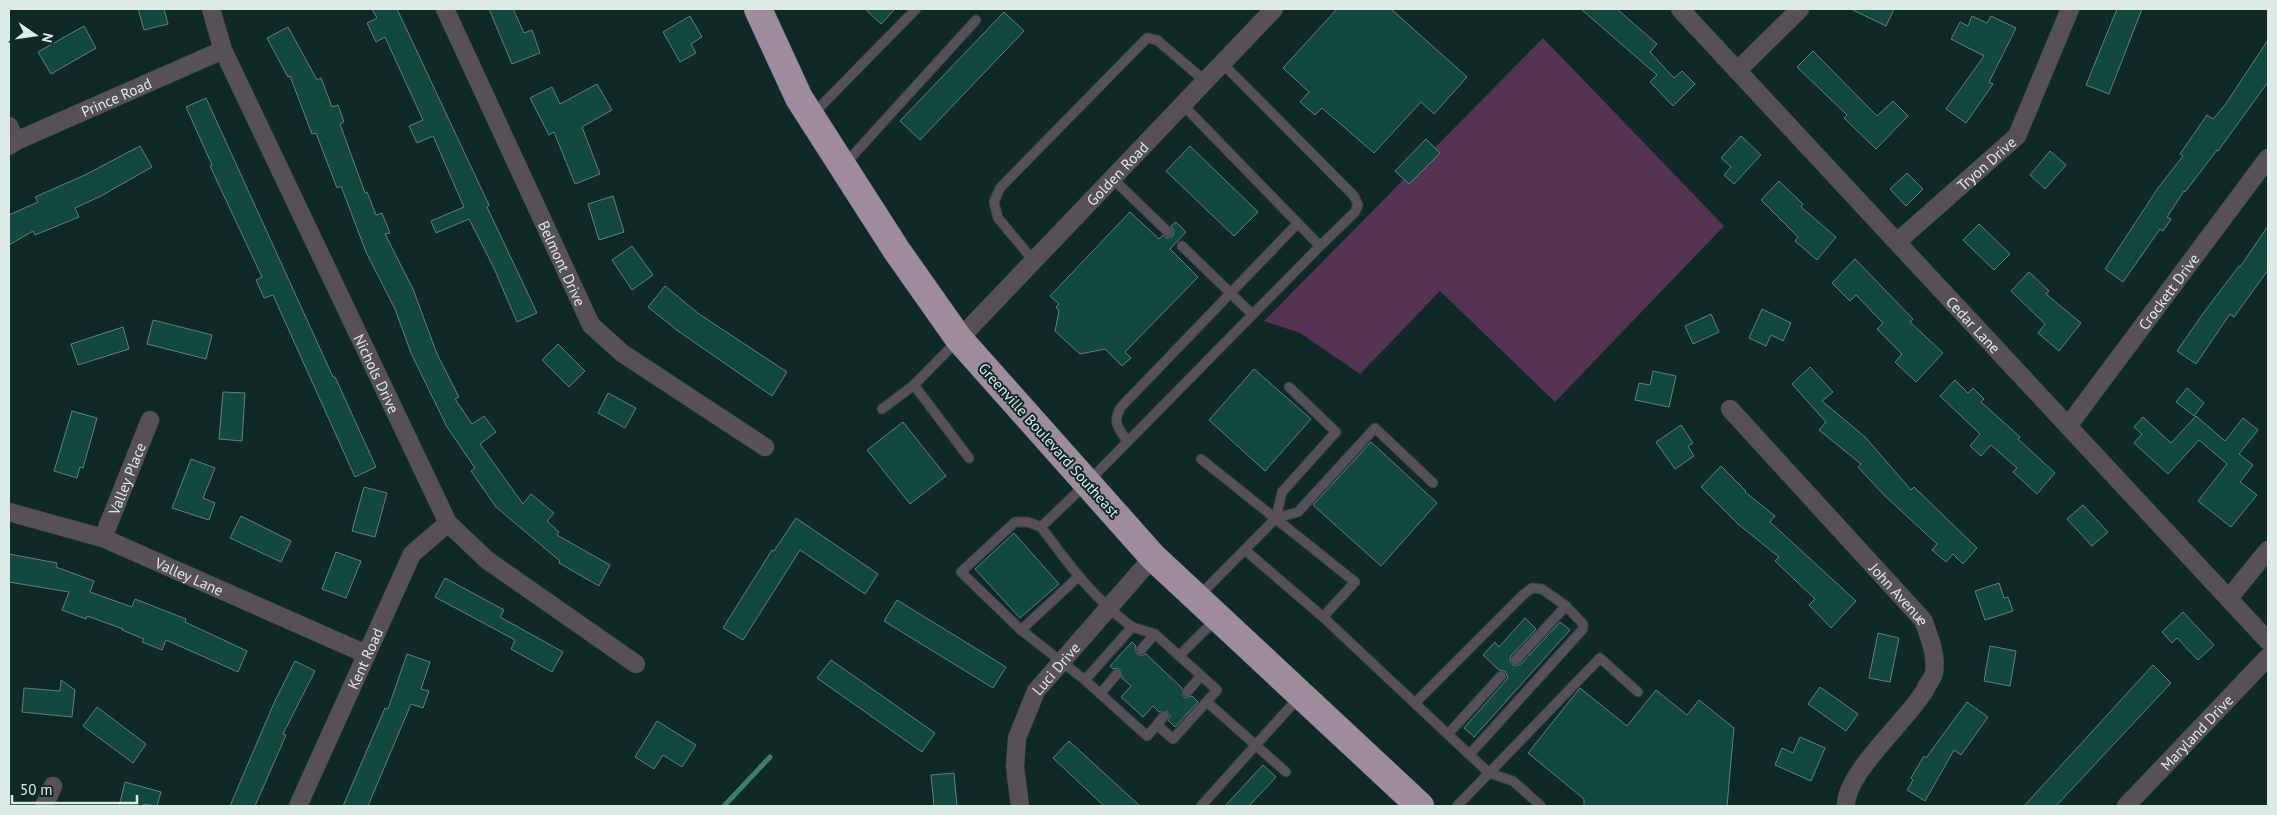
<svg xmlns="http://www.w3.org/2000/svg" width="2277" height="815" font-family="'PT Sans',sans-serif">
<rect width="100%" height="100%" fill="#0f2924"/>
<polygon fill="#543354" points="1543,38 1724,226 1555,402 1440,291 1360,374 1300,333 1264,321"/>
<g fill="none" stroke-linecap="round" stroke-linejoin="round">
<polyline stroke="#397e71" stroke-width="5" points="724,806 770,757"/>
</g>
<g fill="#114940" stroke="#647f79">
<polygon points="138,9 164,9 168,24 144,30"/>
<polygon points="372,9 397,9 489,205 487,207 537,313 517,322 493,266 469,219 436,233 431,221 464,207 433,136 417,143 409,126 423,120 385,37 376,42 367,23 377,18"/>
<polygon points="489,9 513,9 524,33 532,30 540,53 512,64"/>
<polygon points="865,9 895,9 881,24"/>
<polygon points="1337,9 1391,9 1467,77 1434,114 1421,102 1374,153 1322,108 1315,115 1300,102 1309,92 1283,68"/>
<polygon points="1581,9 1617,9 1657,44 1650,52 1674,78 1682,71 1695,84 1673,106 1650,82 1657,75"/>
<polygon points="1851,9 1894,9 1886,26"/>
<polygon points="2117,9 2142,9 2109,94 2086,85"/>
<polygon points="1004,12 1024,31 920,140 900,121"/>
<polygon points="690,16 702,37 691,44 696,53 680,62 663,32"/>
<polygon points="1972,16 1987,23 1991,16 2016,28 1989,82 1993,84 1966,123 1946,109 1984,56 1951,39 1960,22 1968,26"/>
<polygon points="84,26 96,48 51,74 38,52"/>
<polygon points="288,27 317,80 321,78 332,107 338,105 344,122 340,124 365,193 367,192 376,215 382,213 390,233 385,234 413,289 437,354 459,397 455,399 472,424 484,416 496,432 480,444 523,504 531,494 554,513 547,521 559,532 557,535 610,565 599,586 559,563 560,561 496,507 471,471 475,468 447,427 411,353 395,309 366,252 341,186 337,188 316,133 312,134 290,76 288,77 267,38"/>
<polygon points="2268,40 2268,82 2218,151 2217,150 2185,192 2184,191 2167,217 2171,219 2163,231 2160,229 2123,282 2105,269 2158,188 2183,156 2180,154 2207,115 2213,119 2225,105"/>
<polygon points="1813,51 1877,116 1893,101 1908,116 1876,149 1844,118 1847,115 1797,67"/>
<polygon points="597,84 612,110 582,127 600,174 575,184 554,132 549,135 530,98 552,87 560,104"/>
<polygon points="206,98 333,377 335,377 376,467 355,477 273,295 264,298 256,280 262,277 210,166 212,165 186,107"/>
<polygon points="1741,136 1761,155 1734,184 1724,175 1731,167 1721,158"/>
<polygon points="1426,139 1440,153 1409,184 1395,171"/>
<polygon points="140,146 152,167 101,196 75,208 79,217 35,235 33,231 9,245 9,215 38,202 35,197 85,175"/>
<polygon points="1190,146 1258,212 1234,236 1166,171"/>
<polygon points="2050,151 2066,165 2045,189 2030,175"/>
<polygon points="1907,173 1923,189 1906,206 1890,189"/>
<polygon points="1779,181 1803,204 1801,207 1836,237 1817,260 1795,241 1798,237 1761,200"/>
<polygon points="613,196 624,232 599,240 588,204"/>
<polygon points="1130,212 1159,239 1163,235 1167,238 1173,236 1174,231 1171,226 1176,222 1186,232 1170,249 1198,277 1125,352 1131,358 1122,366 1105,349 1080,354 1055,331 1059,311 1056,307 1059,304 1050,296"/>
<polygon points="1979,224 2010,254 1994,270 1963,240"/>
<polygon points="2268,226 2268,270 2234,317 2230,314 2196,364 2177,351 2202,315 2239,266 2240,267"/>
<polygon points="632,246 653,275 632,290 612,260"/>
<polygon points="1855,259 1913,319 1910,322 1943,353 1916,382 1895,362 1902,354 1877,329 1883,323 1856,295 1850,301 1832,283"/>
<polygon points="2029,272 2049,291 2046,294 2081,323 2059,351 2038,333 2045,324 2011,291"/>
<polygon points="665,286 699,314 787,372 772,396 678,331 648,307"/>
<polygon points="1762,309 1791,323 1783,341 1771,335 1766,346 1749,338"/>
<polygon points="1711,314 1719,332 1693,344 1685,326"/>
<polygon points="153,320 212,335 206,359 147,344"/>
<polygon points="123,327 129,349 78,365 71,344"/>
<polygon points="558,344 585,371 569,387 542,360"/>
<polygon points="1810,367 1833,392 1822,401 1865,437 1911,490 1914,487 1977,548 1963,564 1953,554 1946,562 1932,550 1937,544 1883,494 1858,467 1861,464 1819,430 1826,422 1792,384"/>
<polygon points="1254,369 1311,419 1265,471 1209,420"/>
<polygon points="1653,371 1676,376 1669,407 1635,400 1639,383 1650,385"/>
<polygon points="1955,380 1968,393 1973,388 1984,399 1981,402 2020,437 2018,439 2055,473 2037,494 2013,472 2017,468 1991,445 1981,456 1970,446 1980,434 1940,396"/>
<polygon points="2187,388 2204,403 2194,416 2176,402"/>
<polygon points="223,392 245,393 242,441 219,439"/>
<polygon points="608,393 636,408 625,428 598,413"/>
<polygon points="72,411 97,418 83,468 80,467 77,478 54,471"/>
<polygon points="2196,416 2225,441 2243,418 2258,430 2239,454 2253,465 2240,482 2257,495 2231,527 2198,501 2227,464 2199,440 2168,474 2134,443 2142,434 2134,427 2143,417 2171,443"/>
<polygon points="903,422 946,476 910,504 867,450"/>
<polygon points="1681,425 1693,443 1688,446 1694,456 1675,469 1656,442"/>
<polygon points="1371,442 1437,503 1381,566 1313,505"/>
<polygon points="191,459 215,468 203,498 215,503 209,520 172,508"/>
<polygon points="1721,466 1746,491 1745,492 1775,516 1770,522 1856,601 1831,628 1809,605 1815,599 1775,561 1779,557 1738,524 1701,487"/>
<polygon points="364,487 387,493 375,537 352,531"/>
<polygon points="2083,505 2108,532 2092,546 2067,519"/>
<polygon points="241,516 291,541 281,562 230,538"/>
<polygon points="796,518 878,574 865,594 800,550 743,640 723,628 772,550 774,551"/>
<polygon points="1014,533 1059,584 1020,618 975,569"/>
<polygon points="336,552 361,561 346,598 322,589"/>
<polygon points="9,554 57,563 56,567 94,581 90,592 132,607 135,599 186,619 185,622 247,651 238,672 166,640 162,650 142,642 144,639 122,630 123,629 87,616 86,619 62,610 69,592 9,582"/>
<polygon points="445,578 504,610 500,617 563,652 552,672 511,649 515,640 435,597"/>
<polygon points="1999,583 2004,598 2008,597 2013,611 1985,620 1975,591"/>
<polygon points="897,600 1006,667 993,688 884,621"/>
<polygon points="2183,612 2214,645 2198,660 2177,638 2172,643 2162,632"/>
<polygon points="1525,618 1536,629 1511,656 1510,661 1514,666 1521,664 1560,622 1570,630 1474,737 1464,728 1508,678 1505,671 1499,670 1483,655 1495,642 1499,647"/>
<polygon points="1878,633 1899,638 1890,682 1869,678"/>
<polygon points="1132,642 1136,646 1135,649 1137,654 1140,656 1146,654 1182,688 1183,696 1186,698 1192,696 1198,702 1175,727 1168,720 1170,716 1167,711 1159,712 1153,706 1143,717 1121,697 1131,686 1122,678 1121,670 1118,668 1113,669 1110,666"/>
<polygon points="1990,646 2016,651 2010,686 1984,681"/>
<polygon points="407,654 430,662 421,689 429,691 423,708 411,704 368,806 343,806 385,708 388,709"/>
<polygon points="831,660 935,733 922,752 817,678"/>
<polygon points="295,661 315,671 283,734 286,735 255,806 230,806 274,703"/>
<polygon points="2153,665 2171,683 2056,806 2024,806"/>
<polygon points="61,680 75,690 72,717 22,712 24,688 60,691"/>
<polygon points="1820,687 1858,714 1846,731 1808,704"/>
<polygon points="1580,688 1627,726 1656,690 1687,715 1699,700 1734,728 1727,806 1584,806 1584,799 1528,753"/>
<polygon points="1967,702 1988,717 1961,755 1954,750 1925,801 1907,790 1913,780 1911,778 1924,756 1926,758"/>
<polygon points="97,707 146,744 133,763 83,726"/>
<polygon points="657,721 696,745 682,767 663,755 654,769 635,757"/>
<polygon points="1800,737 1825,748 1811,781 1775,765 1782,748 1793,753"/>
<polygon points="1069,741 1140,806 1104,806 1053,758"/>
<polygon points="1263,765 1276,777 1249,806 1225,806"/>
<polygon points="954,773 957,806 934,806 931,775"/>
<polygon points="125,782 161,792 157,806 144,804 143,806 119,806"/>
</g>
<g fill="none" stroke-linecap="round" stroke-linejoin="round">
<g stroke="#2c443f" stroke-width="11">
<g id="lane">
<polyline points="1182,104 1320,246 1355,212 1358,205 1354,196 1222,63"/>
<polyline points="813,114 916,9"/>
<polyline points="845,164 976,20"/>
<polyline points="1112,178 1168,232"/>
<polyline points="1182,246 1252,314"/>
<polyline points="1033,260 998,218 994,202 1000,188 1147,38 1157,40 1205,81"/>
<polyline points="957,341 914,385 969,458"/>
<polyline points="882,409 914,385"/>
<path d="M1127,441C1118,427 1112,423 1121,407L1298,223"/>
<polyline points="1201,459 1355,582 1323,617"/>
<polyline points="1276,518 1282,492 1336,432 1289,387"/>
<polyline points="1041,527 1028,522 1015,522 961,572 1021,630 1078,577"/>
<polyline points="1245,550 1323,617 1489,773 1457,806"/>
<polyline points="1199,596 1276,518 1298,512 1375,428 1433,483"/>
<polyline points="1021,630 1085,680 1147,736 1157,725 1173,739 1217,690 1155,634 1132,627"/>
<polyline points="1141,650 1155,634"/>
<polyline points="1179,656 1215,620"/>
<path d="M1085,680L1132,627C1093,598 1070,566 1041,527L1087,483L1320,246"/>
<polyline points="1187,692 1201,676"/>
<polyline points="1100,694 1117,674"/>
<polyline points="1207,702 1286,772"/>
<polyline points="1415,703 1524,594 1532,588 1542,589 1566,606 1516,660"/>
<polyline points="1157,725 1164,716"/>
<polyline points="1448,734 1501,676"/>
<polyline points="1470,754 1583,629 1583,624 1566,606"/>
<polyline points="1201,806 1299,697"/>
<polyline points="1541,806 1513,781 1489,773 1600,658 1638,692"/>
</g>
</g>
<g stroke="#2c443f" stroke-width="19">
<g id="street">
<path id="s1" d="M211,9L223,50L448,523L487,560L636,664"/>
<path id="s2" d="M445,9L591,325L622,353L765,447"/>
<path id="s3" d="M1680,9L2268,641"/>
<polyline points="1737,71 1800,9"/>
<polyline points="9,126 16,141"/>
<path id="s4" d="M9,146L16,141L223,50"/>
<path id="s5" d="M1897,242L2017,136L2070,9"/>
<path id="s6" d="M959,339L1274,9"/>
<path id="s7" d="M1730,409L1923,620C1929,636 1937,655 1934,673C1933,678 1927,685 1925,690C1907,721 1845,773 1846,806"/>
<path id="s8" d="M2068,426L2268,158"/>
<path id="s9" d="M9,512L103,538L366,654"/>
<path id="s10" d="M103,538L150,420"/>
<polyline points="2229,598 2268,550"/>
<polyline points="44,806 53,786"/>
<path id="s11" d="M298,806L412,554L448,523"/>
<path id="s12" d="M1020,806L1015,767L1017,738L1036,691L1153,557"/>
<path id="s13" d="M2126,806L2268,657"/>
</g>
</g>
<g stroke="#2c443f" stroke-width="29">
<polyline id="highway" points="758,9 799,98 897,251 959,339 1153,557 1420,806"/>
</g>
<use href="#lane" stroke="#575057" stroke-width="9"/>
<use href="#street" stroke="#575057" stroke-width="18"/>
<use href="#highway" stroke="#9e8c9e" stroke-width="28"/>
</g>
<g text-anchor="middle" dominant-baseline="central" stroke-width="4" stroke-linejoin="round" paint-order="stroke">
<g font-size="15" fill="#dcebe7" stroke="#0f2924">
<text stroke="none"><textPath href="#s4" startOffset="118">Prince Road</textPath></text>
<text stroke="none"><textPath href="#s5" startOffset="119">Tryon Drive</textPath></text>
<text stroke="none"><textPath href="#s6" startOffset="229">Golden Road</textPath></text>
<text stroke="none"><textPath href="#s2" startOffset="280">Belmont Drive</textPath></text>
<text stroke="none"><textPath href="#s8" startOffset="168">Crockett Drive</textPath></text>
<text stroke="none"><textPath href="#s3" startOffset="431">Cedar Lane</textPath></text>
<text stroke="none"><textPath href="#s1" startOffset="401">Nichols Drive</textPath></text>
<text transform="translate(1049 440) rotate(48)">Greenville Boulevard Southeast</text>
<text stroke="none"><textPath href="#s10" startOffset="64">Valley Place</textPath></text>
<text stroke="none"><textPath href="#s9" startOffset="192">Valley Lane</textPath></text>
<text stroke="none"><textPath href="#s7" startOffset="251">John Avenue</textPath></text>
<text stroke="none"><textPath href="#s11" startOffset="162">Kent Road</textPath></text>
<text stroke="none"><textPath href="#s12" startOffset="149">Luci Drive</textPath></text>
<text stroke="none"><textPath href="#s13" startOffset="102">Maryland Drive</textPath></text>
</g>
</g>
<rect width="2277" height="815" fill="none" stroke="#dcebe7" stroke-width="20"/>
<g transform="translate(35 35) rotate(103)" stroke="#0f2924" stroke-width="4" paint-order="stroke">
<path d="M0-4L9 19L0 12L-9 19Z" fill="#dcebe7"/>
<text y="-8" font-size="14" font-weight="bold" text-anchor="middle" fill="#dcebe7">N</text>
</g>
<path d="M12 795v8h125v-8" fill="none" stroke="#dcebe7" stroke-width="2.5"/>
<text x="20" y="795" font-size="15" fill="#dcebe7" stroke="#0f2924" stroke-width="4" paint-order="stroke">50 m</text>
</svg>
